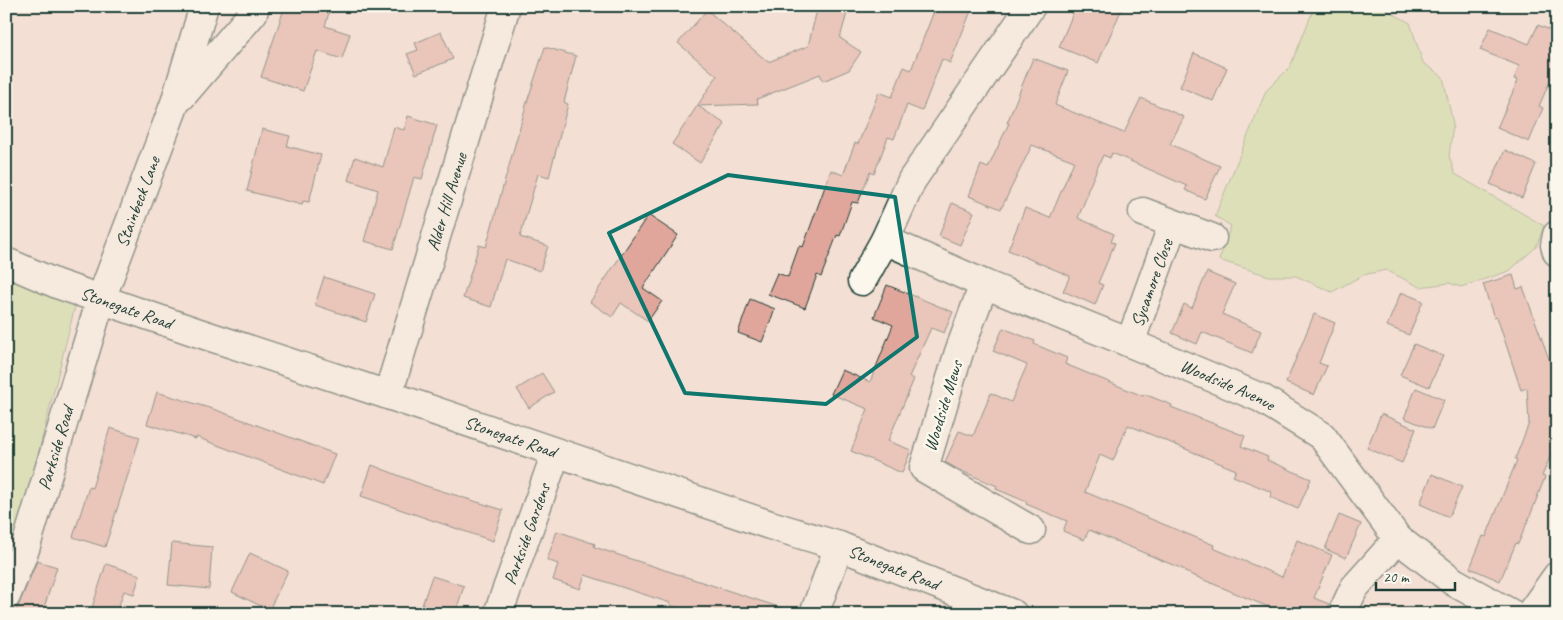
<svg xmlns="http://www.w3.org/2000/svg" width="1563" height="620" font-family="Caveat,sans-serif">
<rect width="100%" height="100%" fill="#f3dfd4"/>
<filter id="ink" filterUnits="userSpaceOnUse"><feTurbulence type="fractalNoise" baseFrequency=".02" numOctaves="2"/><feDisplacementMap in="SourceGraphic" scale="10" xChannelSelector="R" yChannelSelector="G"/><feConvolveMatrix kernelMatrix="1 2 1 2 8 2 1 2 1" color-interpolation-filters="sRGB"/></filter>
<g filter="url(#ink)">
<g fill="#c4e198" stroke="#728f66">
<polygon points="1315,6 1379,6 1410,23 1423,63 1443,77 1453,124 1449,156 1455,174 1544,226 1536,247 1509,271 1461,287 1449,283 1420,287 1386,270 1363,275 1332,292 1296,276 1269,276 1219,260 1231,226 1215,216 1266,91 1290,67"/>
<polygon points="6,277 75,306 15,547 6,568"/>
</g>
<g fill="#e0a69b" stroke="#1f3d34">
<polygon points="285,6 331,6 325,26 350,34 342,59 317,51 303,91 261,77"/>
<polygon points="818,6 849,6 840,38 861,52 849,70 823,81 820,74 757,99 758,104 698,106 725,124 700,163 672,144 717,76 678,43 707,10 768,62 808,46"/>
<polygon points="936,6 973,6 950,63 942,59 922,111 907,105 894,139 888,137 874,174 870,172 858,203 852,202 840,236 837,235 821,277 817,275 805,308 768,294 777,273 788,277 799,246 803,247 831,170 843,175 855,143 858,144 879,92 892,97 904,67 911,70"/>
<polygon points="1076,6 1123,6 1098,63 1059,47"/>
<polygon points="1538,25 1557,33 1557,65 1539,106 1543,108 1529,142 1497,128 1518,80 1514,79 1519,66 1480,50 1490,28 1529,44"/>
<polygon points="441,32 453,59 416,74 407,54 418,50 415,43"/>
<polygon points="545,47 576,56 564,102 568,104 549,177 538,174 520,237 548,246 540,271 505,259 491,307 463,298 479,245 486,247 527,102"/>
<polygon points="1194,53 1227,68 1213,101 1180,87"/>
<polygon points="1033,58 1068,71 1055,105 1124,133 1141,98 1184,117 1170,144 1220,166 1205,199 1185,190 1187,186 1112,153 1110,158 1103,155 1087,192 1088,193 1078,218 1114,234 1111,242 1115,243 1098,283 1103,285 1095,305 1063,291 1070,276 1008,250 1025,208 1050,218 1074,161 1032,145 1001,209 969,196 981,165 988,168 1009,123 1007,123"/>
<polygon points="408,116 437,125 422,179 414,177 393,249 364,241 378,190 348,180 355,157 383,167 394,127 404,130"/>
<polygon points="262,129 290,136 287,146 321,155 309,202 303,201 302,205 247,191"/>
<polygon points="1505,150 1536,164 1522,198 1490,184"/>
<polygon points="952,203 974,212 960,245 939,236"/>
<polygon points="648,215 678,235 643,288 662,301 648,321 621,303 612,317 590,302"/>
<polygon points="1207,272 1235,284 1222,314 1261,331 1252,353 1202,332 1197,344 1172,333 1184,304 1192,308"/>
<polygon points="1513,275 1517,289 1523,287 1557,381 1557,440 1542,476 1545,477 1530,516 1518,544 1516,543 1500,581 1470,568 1483,536 1486,537 1517,460 1515,459 1529,423 1527,388 1521,390 1497,317 1494,318 1483,284"/>
<polygon points="324,277 375,294 366,322 315,305"/>
<polygon points="887,285 953,312 944,333 931,328 909,377 914,379 888,441 911,450 902,473 851,451 868,409 831,394 842,370 870,382 893,325 874,317"/>
<polygon points="1401,292 1423,301 1409,335 1387,326"/>
<polygon points="750,299 775,309 762,342 738,333"/>
<polygon points="1314,314 1335,323 1319,363 1327,366 1314,395 1286,383"/>
<polygon points="1003,328 1035,341 1034,344 1067,358 1065,364 1143,396 1144,394 1172,405 1171,407 1245,436 1241,446 1268,457 1267,460 1311,479 1298,509 1270,497 1272,492 1233,476 1236,470 1128,425 1113,461 1100,455 1085,492 1214,545 1213,548 1282,577 1297,540 1332,555 1314,598 1329,604 1327,614 1285,614 1185,572 1185,570 1089,530 1084,540 1063,531 1067,521 1026,504 1027,502 996,489 997,486 959,470 945,462 959,431 973,436 991,393 1011,402 1027,365 993,351"/>
<polygon points="1414,344 1443,356 1429,387 1400,375"/>
<polygon points="542,373 554,392 529,408 517,389"/>
<polygon points="1416,388 1444,400 1432,429 1404,418"/>
<polygon points="157,392 219,411 335,454 323,485 196,437 196,439 147,424"/>
<polygon points="1381,414 1416,429 1402,463 1367,448"/>
<polygon points="110,428 140,437 105,547 73,537 89,487 92,488"/>
<polygon points="372,465 423,485 503,510 493,541 361,496"/>
<polygon points="1432,474 1462,487 1449,517 1420,504"/>
<polygon points="1339,515 1361,524 1346,558 1325,549"/>
<polygon points="557,531 595,544 594,547 785,609 785,614 695,614 670,605 670,603 585,575 580,589 553,580 558,564 547,560"/>
<polygon points="172,543 212,547 209,589 168,585"/>
<polygon points="250,553 288,571 269,610 232,592"/>
<polygon points="37,561 57,567 42,614 15,614"/>
<polygon points="106,564 140,575 134,594 124,591 116,614 90,614"/>
<polygon points="432,576 464,586 455,614 419,614"/>
</g>
<g fill="none" stroke-linecap="round" stroke-linejoin="round">
<g stroke="#1f3d34" stroke-width="31">
<g id="minor">
<polyline points="181,97 253,13 255,6"/>
<polyline points="1143,212 1212,238"/>
<polyline points="1557,235 1555,245 1557,252"/>
<path id="s1" d="M885,240L984,284L1130,343L1261,398L1322,436L1398,539L1454,582L1512,614"/>
<polyline points="862,281 885,240 912,180 1031,6"/>
<polyline points="984,284 959,352 924,468 1031,530"/>
<path id="s2" d="M1130,343L1173,224"/>
<path id="s3" d="M388,395L506,6"/>
<path id="s4" d="M6,596L25,549L101,299L175,103L204,6"/>
<path id="s5" d="M498,614L556,453"/>
<polyline points="814,614 839,546"/>
<polyline points="1342,614 1354,588 1398,539"/>
<polyline points="1530,614 1557,576"/>
</g>
</g>
<g stroke="#1f3d34" stroke-width="31">
<g id="major">
<path id="s6" d="M6,262L57,284L196,332L388,395L770,525L839,546L1013,614"/>
</g>
</g>
<use href="#minor" stroke="#fbf7ec" stroke-width="28"/>
<use href="#major" stroke="#fbf7ec" stroke-width="28"/>
</g>
</g>
<path d="M0 0H1563V620H0ZM728,175L895,197L917,337L826,404L685,393L609,233Z" fill="#f3dfd4" fill-opacity=".55" fill-rule="evenodd"/>
<path fill="none" stroke="#0f766e" stroke-width="4" stroke-linejoin="round" d="M728,175L895,197L917,337L826,404L685,393L609,233Z"/>
<g text-anchor="middle" dominant-baseline="central" stroke-width="5" stroke-linejoin="round" paint-order="stroke">
<g font-size="18" fill="#1f3d34" stroke="#fbf7ec">
<text stroke="none"><textPath href="#s4" startOffset="416">Stainbeck Lane</textPath></text>
<text stroke="none"><textPath href="#s3" startOffset="202">Alder Hill Avenue</textPath></text>
<text stroke="none"><textPath href="#s2" startOffset="64">Sycamore Close</textPath></text>
<text stroke="none"><textPath href="#s6" startOffset="129">Stonegate Road</textPath></text>
<text stroke="none"><textPath href="#s1" startOffset="372">Woodside Avenue</textPath></text>
<text transform="translate(943 406) rotate(-73)">Woodside Mews</text>
<text stroke="none"><textPath href="#s6" startOffset="534">Stonegate Road</textPath></text>
<text stroke="none"><textPath href="#s4" startOffset="156">Parkside Road</textPath></text>
<text stroke="none"><textPath href="#s5" startOffset="85">Parkside Gardens</textPath></text>
<text stroke="none"><textPath href="#s6" startOffset="939">Stonegate Road</textPath></text>
</g>
</g>
<rect width="1563" height="620" fill="none" stroke="#fbf7ec" stroke-width="25"/>
<rect x="12" y="12" width="1538" height="595" fill="none" stroke="#1f3d34" stroke-width="2" filter="url(#ink)"/>
<path d="M1376 582v8h79v-8" fill="none" stroke="#1f3d34" stroke-width="2.5"/>
<text x="1383" y="582" font-size="15" fill="#1f3d34" stroke="#fbf7ec" stroke-width="4" paint-order="stroke">20 m</text>
</svg>
